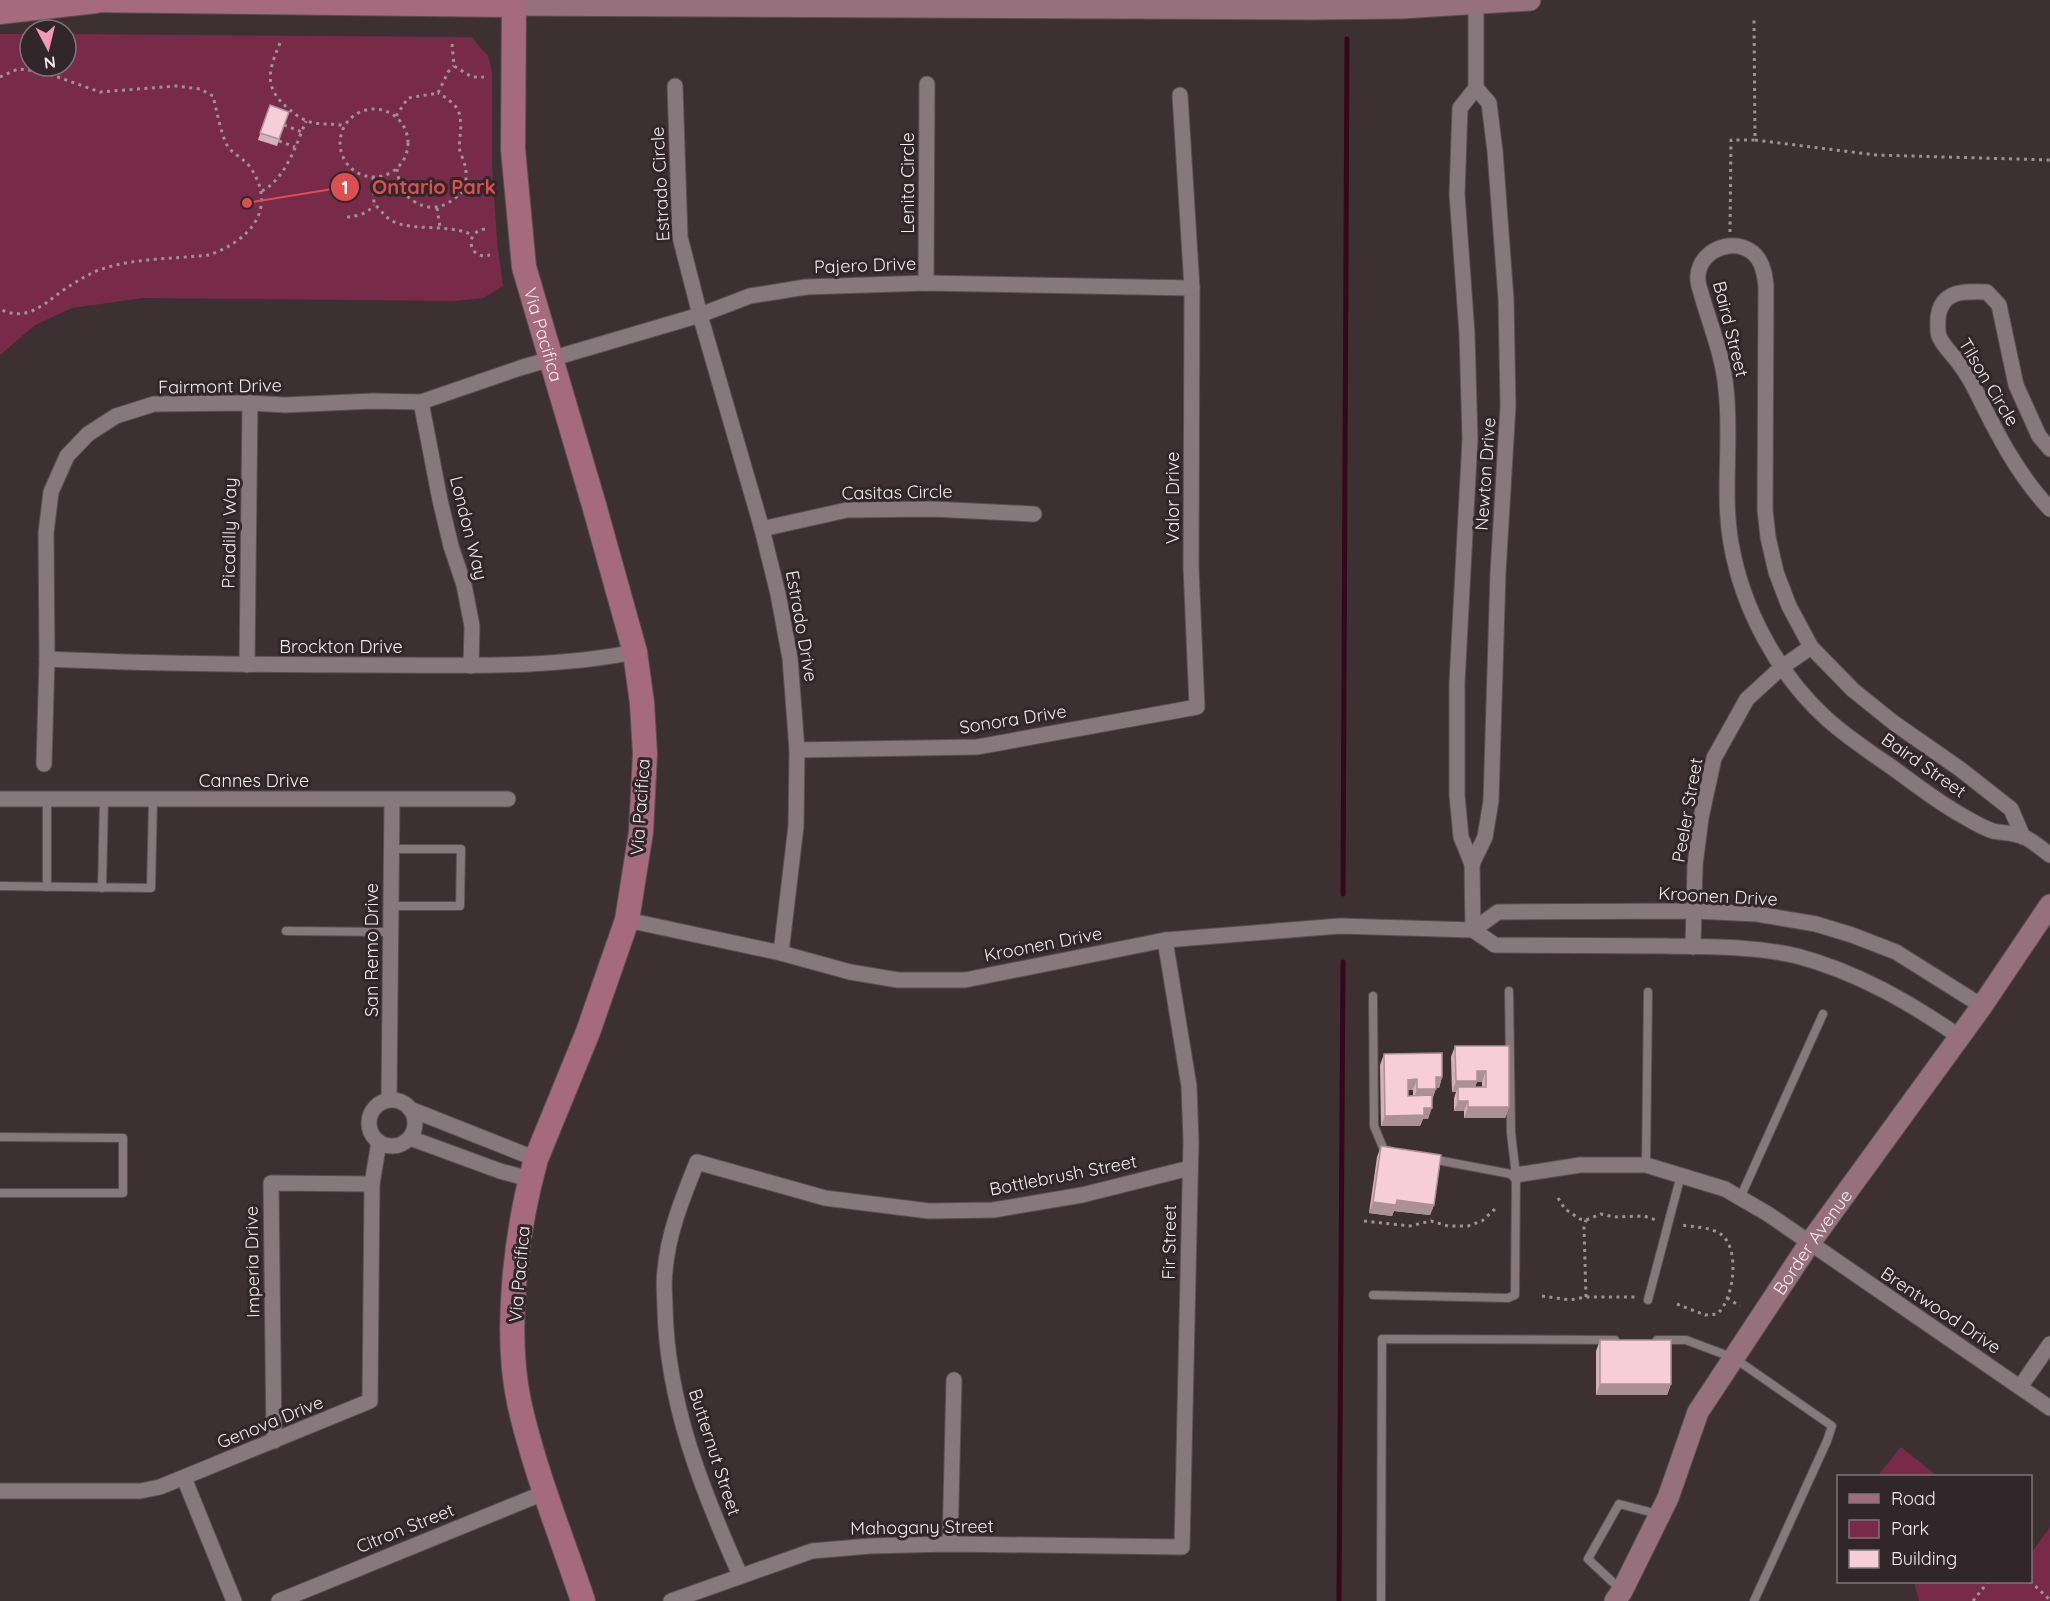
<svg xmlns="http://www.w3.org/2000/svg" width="2050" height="1601" font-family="Quicksand,sans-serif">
<rect width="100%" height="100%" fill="#3c3033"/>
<g fill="#782b49">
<polygon points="0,34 30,34 30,66 66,66 66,34 471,37 488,56 492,72 492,166 497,241 503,286 483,298 455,301 143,298 72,308 35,325 0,355"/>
<polygon points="1901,1447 1937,1476 1880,1476 1880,1473"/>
<polygon points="2050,1527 2050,1601 1919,1601 1914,1582 2030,1582 2031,1551 2032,1552"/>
</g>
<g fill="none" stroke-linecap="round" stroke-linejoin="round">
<g stroke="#34071a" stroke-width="5">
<polyline points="1343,894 1347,39"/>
<polyline points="1339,1601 1343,962"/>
</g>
<g stroke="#594f52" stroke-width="10">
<g id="lane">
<polyline points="0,886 151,888 153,800"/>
<polyline points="47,887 47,799"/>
<polyline points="102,888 104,799"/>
<polyline points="391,906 460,906 461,849 391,849"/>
<polyline points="286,931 391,932"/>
<polyline points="1373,996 1374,1126 1384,1150 1390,1151"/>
<polyline points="0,1137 123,1138 123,1193 0,1193"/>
<polyline points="1432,1159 1516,1175"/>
<polyline points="1646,1165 1648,992"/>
<polyline points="1740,1198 1823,1014"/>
<polyline points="1373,1295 1508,1298 1515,1295 1516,1175 1511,1133 1509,991"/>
<polyline points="1648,1300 1681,1175"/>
<polyline points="1657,1340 1686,1340 1734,1358 1832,1426 1827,1441 1754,1601"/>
<polyline points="1620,1589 1588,1559 1619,1504 1658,1514"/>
<polyline points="1381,1601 1382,1339 1615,1340"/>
</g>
</g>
<g stroke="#594f52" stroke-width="17">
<g id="street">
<polyline points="675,86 680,237 700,315 762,529 778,594 790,658 797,750 796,826 781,953"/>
<polyline points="926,283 927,84"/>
<polyline points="421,402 440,500 451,546 464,585 472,626 471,666"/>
<path d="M2050,449L2039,436L2016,385L1999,305L1987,292C1964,291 1941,290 1938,318C1938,324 1937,331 1939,336C1942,345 1953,355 1958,362C1965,371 1972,383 1977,393C1997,434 2018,475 2050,509"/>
<polyline points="762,529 847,510 932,509 1034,514"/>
<path d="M47,659C156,664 266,665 375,665C462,665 549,669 635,652"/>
<polyline points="247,665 250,403"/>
<polyline points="797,750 977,747 1197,707 1191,567 1192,288 1180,95"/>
<polyline points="44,764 47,659 46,533 51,492 67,456 88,434 116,416 154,404 250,403 285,405 373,401 421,402 520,368 700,315 750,296 806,287 926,283 1192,288"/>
<polyline points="0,799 508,799"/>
<path d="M2023,837L2011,809L1960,769L1894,723L1853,690L1811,647L1789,606L1776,572L1768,537L1765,510L1766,286C1765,277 1764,268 1759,260C1744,235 1701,245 1698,275C1697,281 1699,287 1701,293C1710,325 1723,355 1726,389C1732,440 1722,492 1731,543C1742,608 1778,675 1827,719C1847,737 1871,753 1893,768C1913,783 1934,799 1956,812C1967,818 1980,827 1993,831C2002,833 2014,833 2024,837C2033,841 2042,849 2050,855"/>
<polyline points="1472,864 1485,837 1491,801 1498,573 1508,406 1506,299 1495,151 1489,103 1476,88"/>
<path d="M627,920L781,953L850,972L898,980H965L1165,940L1340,926L1473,930L1495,945C1552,945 1608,946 1665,946C1708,947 1754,946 1797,956C1857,972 1909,1002 1960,1037"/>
<polyline points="1473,930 1472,864 1461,837 1457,795 1457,683 1470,439 1467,334 1457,194 1460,108 1476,88 1476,4"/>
<polyline points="1473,930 1498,912 1694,911 1757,914 1816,924 1852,935 1896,952 1982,1006"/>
<polyline points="1693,947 1695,865 1701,818 1714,758 1747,699 1782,667 1811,647"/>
<polyline points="389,1100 392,800"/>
<circle cx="392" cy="1123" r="23"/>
<polyline points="410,1109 536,1159"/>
<polyline points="410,1138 500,1171 530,1179"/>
<polyline points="1516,1175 1580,1165 1646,1165 1725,1189 1768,1214 2050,1408"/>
<polyline points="2020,1387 2050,1344"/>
<polyline points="274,1441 271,1183 372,1184"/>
<polyline points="184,1478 234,1601"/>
<polyline points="0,1491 140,1491 160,1487 370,1401 372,1184 379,1142"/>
<polyline points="950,1544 954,1380"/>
<path d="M740,1575C702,1490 667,1403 665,1308C665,1296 663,1283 665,1271C668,1233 683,1197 697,1162L825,1198L929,1211L993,1210L1082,1195L1190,1168"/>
<polyline points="279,1601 546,1492"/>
<polyline points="671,1601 812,1551 870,1546 950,1544 1182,1547 1191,1141 1189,1086 1165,940"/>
</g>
</g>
<g stroke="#594f52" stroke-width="23">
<g id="secondary">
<polyline points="514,5 1311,9 1401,8 1530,0"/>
<path id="s1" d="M1615,1601L1622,1591L1668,1498L1698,1412L1809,1244L1982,1006L2050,905"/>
</g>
</g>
<g stroke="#594f52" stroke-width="26">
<g id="primary">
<path id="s2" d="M87,0L514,5L513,149L524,267L594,505L635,652L642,703L645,754L641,832L627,920L588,1032L536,1159C516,1230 504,1330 519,1402C534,1470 561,1535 583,1601"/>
<polyline points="0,12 96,1"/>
</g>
</g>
<g stroke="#9d9295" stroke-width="3" stroke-dasharray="3 4.5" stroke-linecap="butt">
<path d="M280,43C268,72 263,88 290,110C297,116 306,122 315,123C325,125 334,123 344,126"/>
<polyline points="452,44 454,66 472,77 484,77"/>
<path d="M0,77L18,69L41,71L100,92L176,86L200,89L213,96C217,111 220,131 227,145C233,155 244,158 250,167C279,209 249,241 209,255C173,259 121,258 90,274C80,279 71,285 62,291C42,306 25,322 0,309"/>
<circle cx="374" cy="143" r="34"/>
<polyline points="396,116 408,98 438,93 448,72 454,66"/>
<polyline points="284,125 302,132"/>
<polyline points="1755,140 1876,155 2050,160"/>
<polyline points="279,141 295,147"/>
<path d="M397,169C398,175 399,182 401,188C404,194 409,198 415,202C435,214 451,204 466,188V168L459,148L461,126L460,115L457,108L448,99L438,93"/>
<path d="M373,177L374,204C380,209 386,218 392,221C416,232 446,223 473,235"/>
<path d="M262,191C286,178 296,145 306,121"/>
<polyline points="437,208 440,227"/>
<path d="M347,217C358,216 367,214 374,205"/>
<path d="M485,229C463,232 469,261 490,255"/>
<polyline points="1730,232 1731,140 1755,140 1754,20"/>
<polyline points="1558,1198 1565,1209 1580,1219 1586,1220 1601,1214 1614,1217 1644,1216 1656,1220"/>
<polyline points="1364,1221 1410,1226 1431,1221 1448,1226 1468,1226 1482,1221 1495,1209"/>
<polyline points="1542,1296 1570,1300 1586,1297 1635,1297"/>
<polyline points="1586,1297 1584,1227 1586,1220"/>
<polyline points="1727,1298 1740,1306"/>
<path d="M1677,1304L1705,1315L1717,1314C1734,1300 1740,1250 1722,1235C1712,1227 1693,1227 1681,1225"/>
<polyline points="2030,1581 2050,1600"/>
<polyline points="1973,1601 1988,1582"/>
</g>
<use href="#lane" stroke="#86787c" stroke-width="8"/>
<use href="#street" stroke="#86787c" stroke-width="15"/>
<use href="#secondary" stroke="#96717d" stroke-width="21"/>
<use href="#primary" stroke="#a56a7e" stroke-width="24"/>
</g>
<g fill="#d4b0ba" fill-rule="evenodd">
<polygon points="270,105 289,112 277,146 258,140"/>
<path d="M1455,1046H1509V1107L1505,1118H1464V1111H1454V1098L1456,1092H1452L1451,1057ZM1477,1082H1482V1087H1475Z"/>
<path d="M1384,1054L1442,1077L1439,1088L1436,1087L1432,1100L1428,1119H1423L1420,1126H1381L1380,1065ZM1408,1090H1413V1096H1408Z"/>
<polygon points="1381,1146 1434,1205 1430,1215 1394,1211 1392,1216 1369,1213 1377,1157"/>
<polygon points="1600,1340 1671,1384 1667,1395 1596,1395 1596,1351"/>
</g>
<g fill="#ac9097">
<polygon points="1477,1071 1486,1071 1482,1082 1477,1082 1473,1091 1458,1087 1456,1092 1452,1092 1456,1081"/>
<polygon points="1436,1077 1442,1077 1439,1088 1432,1087"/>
<polygon points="1417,1079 1413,1090 1404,1090 1408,1080"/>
<polygon points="1417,1089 1436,1089 1432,1100 1413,1100"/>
<polygon points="1458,1101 1468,1101 1464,1111 1454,1111"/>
<polygon points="1468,1107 1509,1107 1505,1118 1464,1118"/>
<polygon points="1424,1108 1432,1108 1428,1119 1423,1119 1420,1126 1381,1126 1385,1116"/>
<polygon points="1397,1200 1434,1205 1430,1215 1394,1211 1392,1216 1369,1213 1373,1202"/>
<polygon points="1600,1384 1671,1384 1667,1395 1596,1395"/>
</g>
<g fill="#f6cdd8" stroke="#ac9097" stroke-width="1.5">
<polygon points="270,105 289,112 279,139 260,133"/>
<polygon points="1455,1046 1509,1046 1509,1107 1468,1107 1468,1101 1458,1101 1458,1087 1486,1087 1486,1071 1477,1071 1477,1081 1456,1081"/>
<polygon points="1442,1053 1442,1077 1436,1077 1436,1089 1417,1089 1417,1079 1408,1080 1408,1096 1432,1095 1432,1108 1424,1108 1424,1115 1385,1116 1384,1054"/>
<polygon points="1381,1146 1441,1155 1434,1205 1397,1200 1396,1205 1373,1202"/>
<rect x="1600" y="1340" width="71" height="44"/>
</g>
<g text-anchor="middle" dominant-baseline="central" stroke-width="6" stroke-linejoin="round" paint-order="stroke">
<g font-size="18" fill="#f4ebee" stroke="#312629">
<text transform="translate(907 183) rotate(-90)">Lenita Circle</text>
<text transform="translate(660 184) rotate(-93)">Estrado Circle</text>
<text transform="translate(865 265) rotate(-2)">Pajero Drive</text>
<text transform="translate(1731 329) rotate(76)">Baird Street</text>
<text stroke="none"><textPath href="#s2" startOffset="760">Via Pacifica</textPath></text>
<text transform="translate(1989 382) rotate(59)">Tilson Circle</text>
<text transform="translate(220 386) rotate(-1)">Fairmont Drive</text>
<text transform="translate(1485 474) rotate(-86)">Newton Drive</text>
<text transform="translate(897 492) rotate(-1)">Casitas Circle</text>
<text transform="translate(1172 498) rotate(-90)">Valor Drive</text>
<text transform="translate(469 528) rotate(76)">London Way</text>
<text transform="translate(229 533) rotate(-89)">Picadilly Way</text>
<text transform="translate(802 626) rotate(80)">Estrado Drive</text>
<text x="341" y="646">Brockton Drive</text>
<text transform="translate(1013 719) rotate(-9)">Sonora Drive</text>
<text transform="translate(1924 765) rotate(35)">Baird Street</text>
<text x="254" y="780">Cannes Drive</text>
<text transform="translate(640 807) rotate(-86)">Via Pacifica</text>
<text transform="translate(1687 810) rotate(-80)">Peeler Street</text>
<text transform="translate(1718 896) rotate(3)">Kroonen Drive</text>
<text transform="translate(1043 944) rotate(-11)">Kroonen Drive</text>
<text transform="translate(371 950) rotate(-90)">San Remo Drive</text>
<text transform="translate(1063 1175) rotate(-11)">Bottlebrush Street</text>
<text transform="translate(1169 1242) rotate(-89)">Fir Street</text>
<text stroke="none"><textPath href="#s1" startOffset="412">Border Avenue</textPath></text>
<text transform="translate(252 1262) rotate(-91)">Imperia Drive</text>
<text transform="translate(519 1274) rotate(-85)">Via Pacifica</text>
<text transform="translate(1941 1310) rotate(34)">Brentwood Drive</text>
<text transform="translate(270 1422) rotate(-22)">Genova Drive</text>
<text transform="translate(715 1452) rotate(72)">Butternut Street</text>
<text transform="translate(922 1527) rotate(-1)">Mahogany Street</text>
<text transform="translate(405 1528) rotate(-22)">Citron Street</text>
</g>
</g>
<path fill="none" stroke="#dc4f50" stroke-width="2" d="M247 203L345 187"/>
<g fill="#dc4f50" stroke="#312629" stroke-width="2">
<circle cx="247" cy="203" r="6"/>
<circle cx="345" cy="187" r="15"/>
</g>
<g font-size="18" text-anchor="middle" font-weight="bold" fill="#fff">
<text x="345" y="194">1</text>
</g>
<g font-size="20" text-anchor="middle" font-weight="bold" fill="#dc4f50" stroke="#312629" stroke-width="6" stroke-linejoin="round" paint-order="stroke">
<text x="434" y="194">Ontario Park</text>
</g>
<rect x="1837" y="1475" width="195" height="108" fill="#312629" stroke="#7f7578" stroke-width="1.5"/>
<rect x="1849" y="1494" width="30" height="9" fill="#a56a7e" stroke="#7f7578" stroke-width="1.5"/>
<text x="1891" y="1505" font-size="18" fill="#f4ebee">Road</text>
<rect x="1849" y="1520" width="30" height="18" fill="#782b49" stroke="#7f7578" stroke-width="1.5"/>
<text x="1891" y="1535" font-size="18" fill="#f4ebee">Park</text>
<rect x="1849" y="1550" width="30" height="18" fill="#f6cdd8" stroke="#7f7578" stroke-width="1.5"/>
<text x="1891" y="1565" font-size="18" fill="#f4ebee">Building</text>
<g transform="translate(48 48) rotate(173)"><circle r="28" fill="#312629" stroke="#7f7578" stroke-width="1.5"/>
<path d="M0-4.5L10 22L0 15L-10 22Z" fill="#f09ab5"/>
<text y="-9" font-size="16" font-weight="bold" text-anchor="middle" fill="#f4ebee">N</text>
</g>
</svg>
